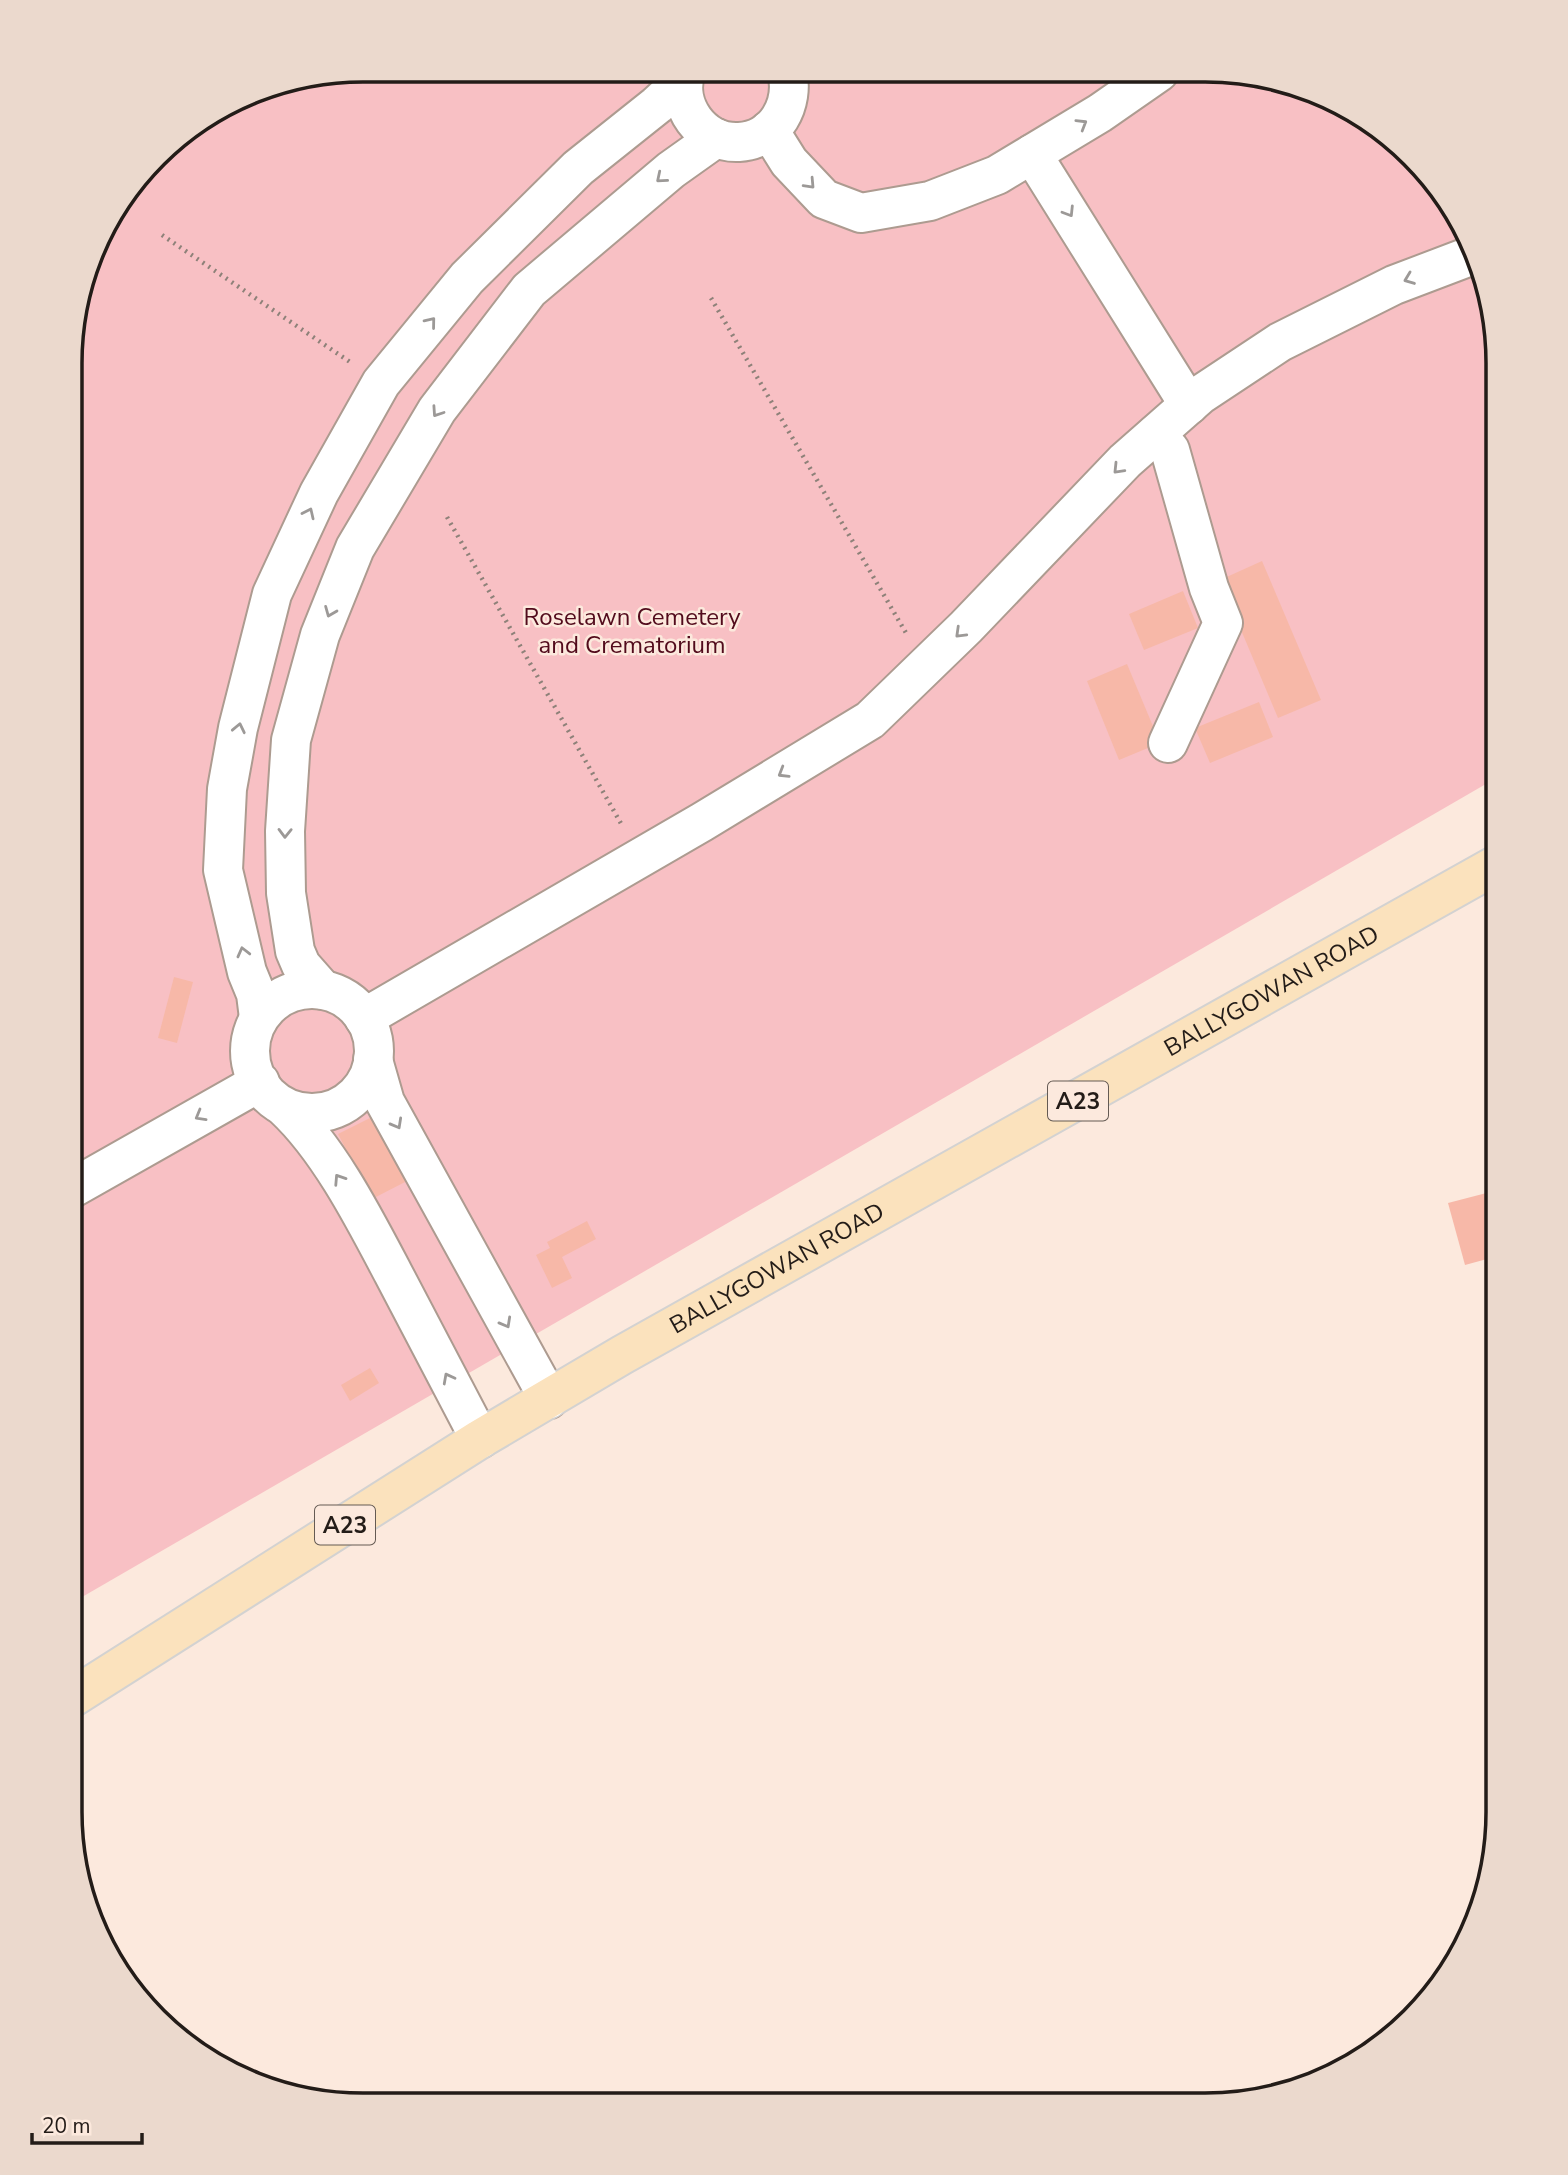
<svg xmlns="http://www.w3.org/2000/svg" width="1568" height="2175" font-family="'Nunito Sans',sans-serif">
<rect width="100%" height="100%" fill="#fce9dd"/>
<polygon fill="#f8c0c4" points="363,70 1244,73 1317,92 1383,130 1468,234 1498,363 1498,777 70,1604 73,324 109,217 170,142 268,86"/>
<g fill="#f7b8a8">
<polygon points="1262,561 1321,700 1278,718 1220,580"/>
<polygon points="1183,591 1198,628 1144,650 1129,614"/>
<polygon points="1127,664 1160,743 1119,760 1087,681"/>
<polygon points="1259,702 1273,737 1210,763 1195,728"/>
<polygon points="174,977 193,982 177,1043 158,1038"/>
<polygon points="380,1113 409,1180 372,1199 338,1134"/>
<polygon points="1498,1190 1498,1256 1465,1265 1448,1203"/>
<polygon points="587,1221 596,1239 562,1257 572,1278 552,1288 536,1255 550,1248 547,1242"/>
<polygon points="370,1368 379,1383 350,1401 341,1385"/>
</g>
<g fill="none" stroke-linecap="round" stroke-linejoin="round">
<g stroke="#ad9b90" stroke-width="42">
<g id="minor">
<path d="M686,71C674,105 702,144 739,142C776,140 795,104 787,71"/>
<polyline points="769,130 789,162 824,199 861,213 930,201 997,175 1100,113 1159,72"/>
<polyline points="1032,154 1189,405"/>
<polyline points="1156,434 1170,450 1209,588 1223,623 1168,743"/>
<circle cx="312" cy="1051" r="62"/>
<polyline points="323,990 301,965 295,951 286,893 285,831 291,740 320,635 355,548 437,410 529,290 671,170 716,138"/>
<polyline points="259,1018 256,994 247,972 223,870 227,789 238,728 272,594 319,493 381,383 467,278 578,168 657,105 683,81"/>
<polyline points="364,1018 702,822 870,720 966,627 1125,461 1200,395 1280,342 1394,285 1473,255"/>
<polyline points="373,1060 385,1102 549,1399"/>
<path d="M284,1107C329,1149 364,1218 393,1273C422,1328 451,1383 480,1439"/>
<polyline points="71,1189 260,1082"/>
</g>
</g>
<g stroke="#d3d2d1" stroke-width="42">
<g id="major">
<path id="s1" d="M70,1699L480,1439L622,1355L1498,864"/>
</g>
</g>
<g stroke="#8e8179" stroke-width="4.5" stroke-dasharray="2 5" stroke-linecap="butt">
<polyline points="162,235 350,362"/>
<polyline points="711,298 906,633"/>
<polyline points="447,517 623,827"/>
</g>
<use href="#minor" stroke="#fff" stroke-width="38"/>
<use href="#major" stroke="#fbe2bd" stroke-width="38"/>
</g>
<defs><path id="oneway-chevron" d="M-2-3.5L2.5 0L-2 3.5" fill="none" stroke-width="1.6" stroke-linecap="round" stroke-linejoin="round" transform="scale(1.75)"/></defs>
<g stroke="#9c9997">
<use href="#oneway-chevron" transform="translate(1082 124) rotate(-31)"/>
<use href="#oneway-chevron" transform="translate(661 178) rotate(140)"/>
<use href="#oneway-chevron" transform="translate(810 184) rotate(47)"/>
<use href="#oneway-chevron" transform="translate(1069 212) rotate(58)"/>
<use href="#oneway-chevron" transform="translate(1409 279) rotate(159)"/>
<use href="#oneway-chevron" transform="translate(431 322) rotate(-51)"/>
<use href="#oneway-chevron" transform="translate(437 412) rotate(124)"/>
<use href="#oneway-chevron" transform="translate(1118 469) rotate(134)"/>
<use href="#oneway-chevron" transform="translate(309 513) rotate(-65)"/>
<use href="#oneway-chevron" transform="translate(330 612) rotate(112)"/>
<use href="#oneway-chevron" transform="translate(960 633) rotate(136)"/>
<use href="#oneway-chevron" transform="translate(239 728) rotate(-78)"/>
<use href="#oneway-chevron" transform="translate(783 773) rotate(149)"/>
<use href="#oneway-chevron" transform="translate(285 833) rotate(91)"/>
<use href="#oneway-chevron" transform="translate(243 952) rotate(-104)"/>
<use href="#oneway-chevron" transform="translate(200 1116) rotate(150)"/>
<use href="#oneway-chevron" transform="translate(397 1124) rotate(61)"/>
<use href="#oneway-chevron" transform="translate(339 1179) rotate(-123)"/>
<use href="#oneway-chevron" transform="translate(506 1323) rotate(61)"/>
<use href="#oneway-chevron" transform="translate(448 1378) rotate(-118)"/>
</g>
<g text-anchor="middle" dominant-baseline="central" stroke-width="5" stroke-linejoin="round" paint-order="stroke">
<g fill="#fce9dd" stroke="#645a53" stroke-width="2">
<rect x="1048" y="1081.5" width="60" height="39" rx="5"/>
<rect x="315" y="1505.5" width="60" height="39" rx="5"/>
</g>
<g font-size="23" font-weight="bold" fill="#231c18">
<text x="1078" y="1101">A23</text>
<text x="345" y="1525">A23</text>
</g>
<g font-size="24" fill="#520b1c" stroke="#fce9dd">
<text x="632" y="617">Roselawn Cemetery<tspan x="632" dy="28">and Crematorium</tspan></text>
</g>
<g font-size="24" fill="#231c18" stroke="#fce9dd">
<text stroke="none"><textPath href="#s1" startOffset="1395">BALLYGOWAN ROAD</textPath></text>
<text stroke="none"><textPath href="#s1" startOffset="828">BALLYGOWAN ROAD</textPath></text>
</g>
</g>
<path d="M0 0H1568V2175H0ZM363 82H1205A281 281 0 0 1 1486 363V1812A281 281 0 0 1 1205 2093H363A281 281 0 0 1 82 1812V363A281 281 0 0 1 363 82Z" fill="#ebd9cd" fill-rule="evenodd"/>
<path fill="none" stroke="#231c18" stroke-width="3.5" d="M363 82H1205A281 281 0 0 1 1486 363V1812A281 281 0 0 1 1205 2093H363A281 281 0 0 1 82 1812V363A281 281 0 0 1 363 82Z"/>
<path d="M32 2133v10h110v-10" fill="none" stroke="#231c18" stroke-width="3.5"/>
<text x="42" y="2133" font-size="21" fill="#231c18" stroke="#fce9dd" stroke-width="5" paint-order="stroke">20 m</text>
</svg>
